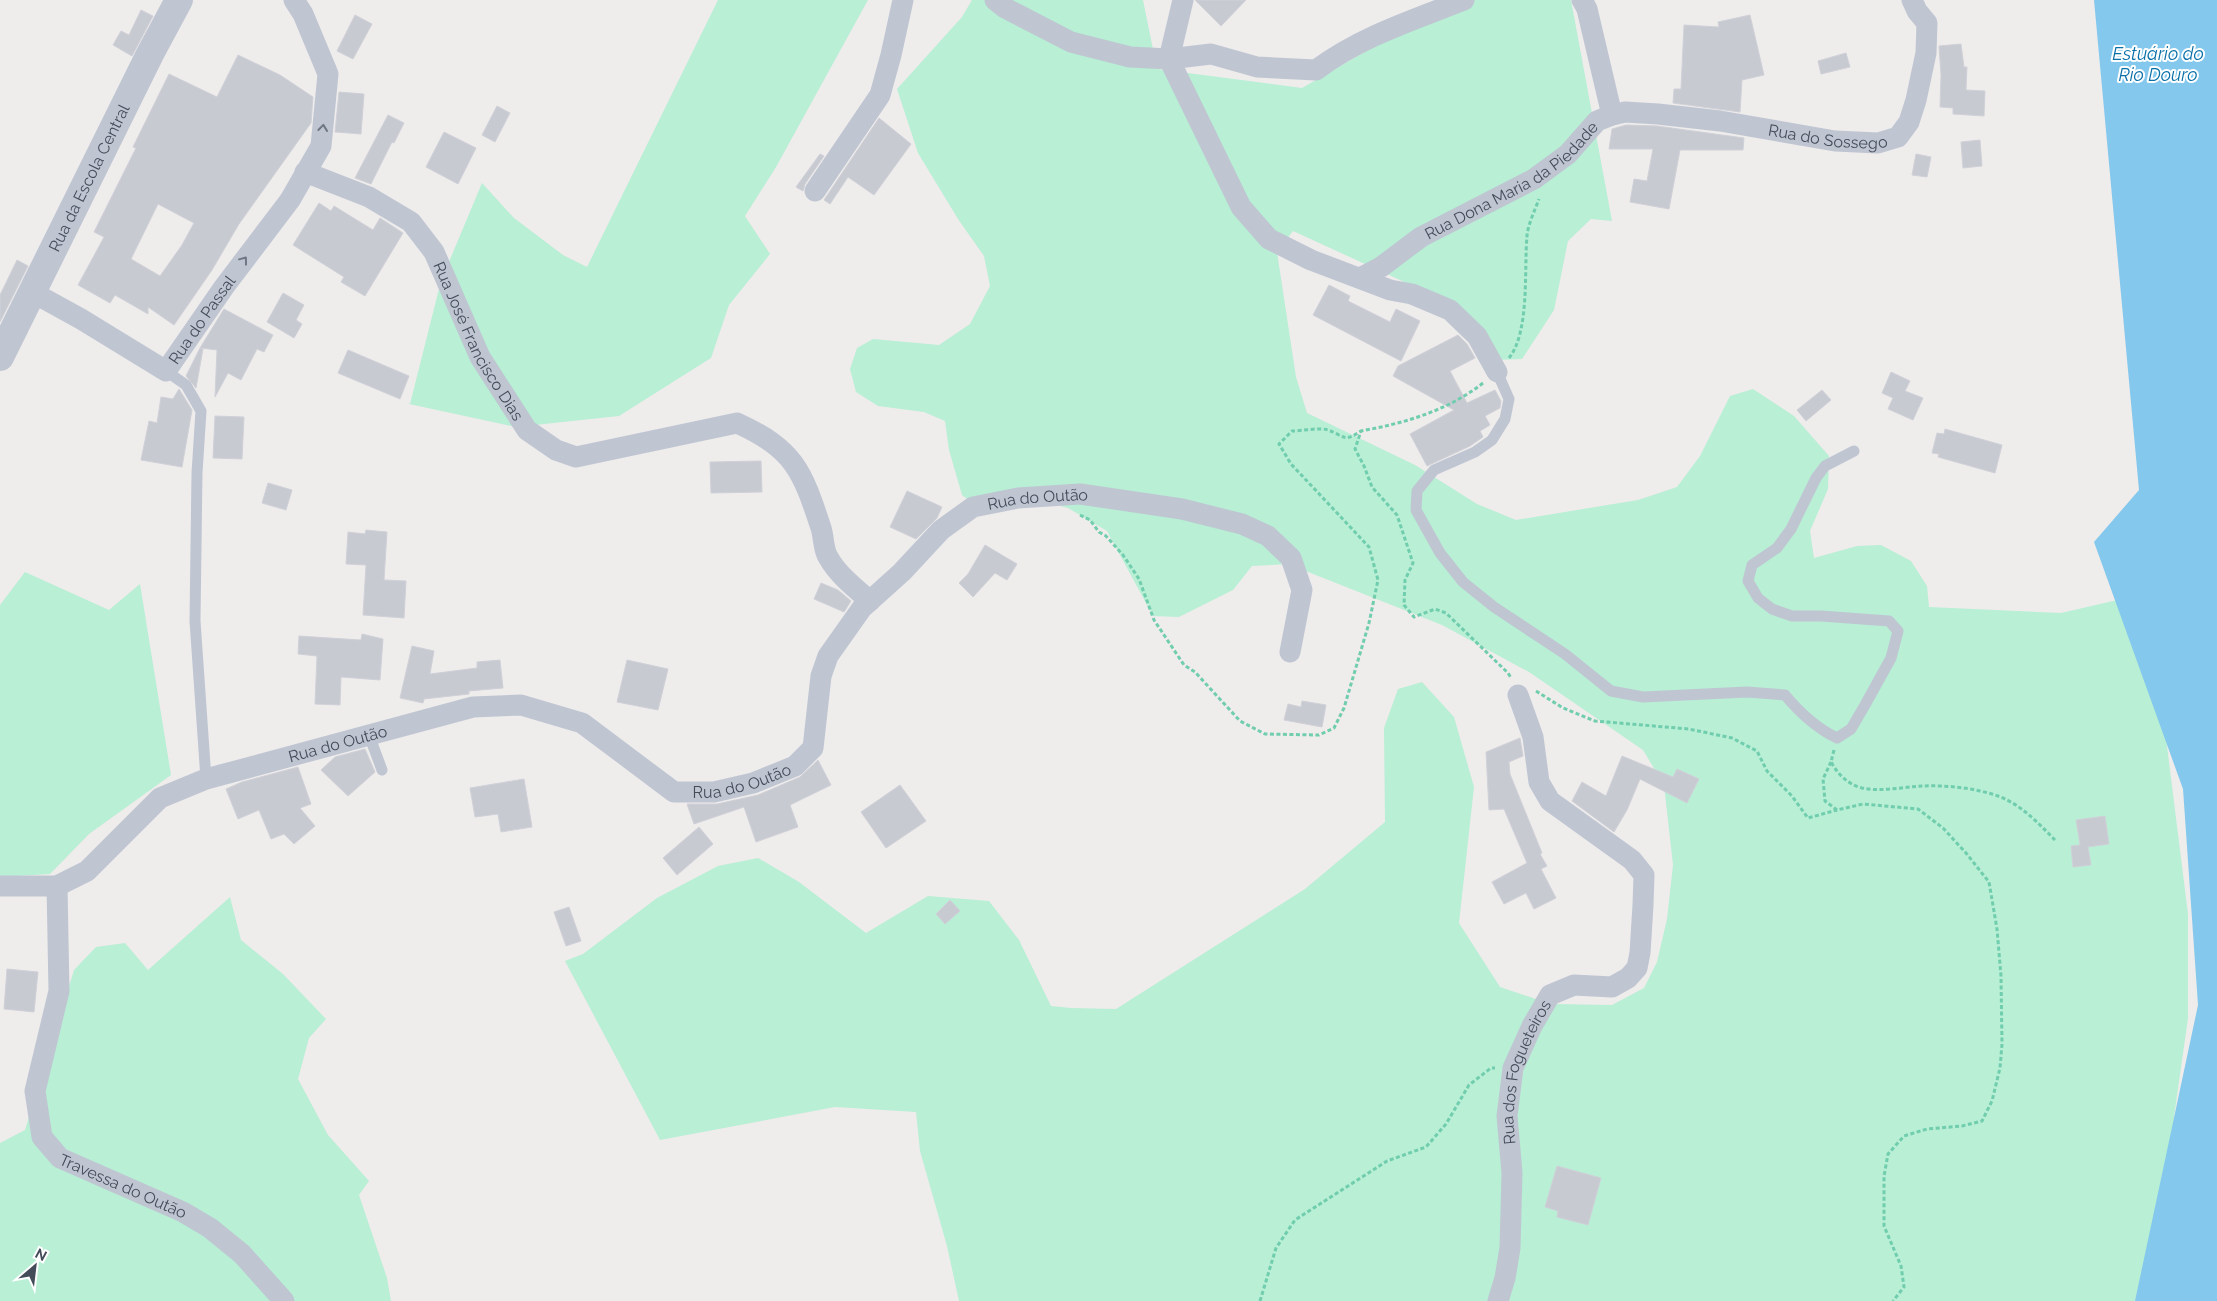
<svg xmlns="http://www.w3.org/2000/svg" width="2217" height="1301" font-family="Raleway,sans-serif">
<rect width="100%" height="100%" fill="#efecec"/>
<g fill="#b8efd5">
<polygon points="718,0 868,0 776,167 745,216 770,254 729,305 711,358 619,416 516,427 409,404 406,402 410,404 441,281 482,183 514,218 563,255 587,267"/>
<polygon points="972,0 1143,0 1157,69 1302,88 1455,0 1571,0 1612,221 1591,219 1568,241 1554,310 1522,359 1492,360 1424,291 1293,231 1277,252 1296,377 1307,413 1415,465 1477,504 1516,520 1638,500 1677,487 1700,456 1730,396 1753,389 1794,416 1829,456 1828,489 1810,531 1814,558 1857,546 1881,545 1911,561 1927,586 1929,607 2061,613 2135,596 2162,706 2188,914 2188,1018 2148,1301 959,1301 947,1246 920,1151 916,1112 835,1107 660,1140 565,961 583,954 657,898 718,866 758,858 799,882 866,933 928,896 989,901 1019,940 1051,1006 1071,1008 1116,1009 1305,889 1385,822 1384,728 1398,689 1422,682 1454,717 1474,787 1459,923 1500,987 1551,1004 1612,1005 1644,988 1657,962 1667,919 1673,865 1664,785 1643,750 1529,672 1442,625 1288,564 1252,566 1233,590 1179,617 1153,616 1107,531 1068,508 1038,500 980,509 962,495 949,450 945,421 924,412 878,406 856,392 850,369 857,348 873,339 939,345 970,324 990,286 984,256 958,219 918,153 897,89 962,17"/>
<polygon points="25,572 109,610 140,584 171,775 89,834 50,874 0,877 0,605"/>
<polygon points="230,897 241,940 283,974 326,1019 309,1038 298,1079 328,1135 369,1181 359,1195 387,1278 391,1301 0,1301 0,1143 25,1130 74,970 96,947 125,943 148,970"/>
</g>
<polygon fill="#84c8ed" points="2094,0 2217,0 2217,1301 2135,1301 2198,1005 2183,789 2094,542 2139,490"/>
<g fill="#c8cad2" stroke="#d0d1d8" fill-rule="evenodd">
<polygon points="1195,0 1246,0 1221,26"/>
<polygon points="141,10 153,16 132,56 113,45 121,31 129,35"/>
<polygon points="355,15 372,24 353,59 337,51"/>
<polygon points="1750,15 1764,75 1742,80 1740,112 1673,103 1674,89 1681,89 1684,25 1719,27 1718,22"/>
<polygon points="1961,44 1964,67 1967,67 1966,90 1985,91 1984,116 1953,114 1953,108 1940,107 1941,75 1939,46"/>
<polygon points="1846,53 1850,67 1821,74 1818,61"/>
<path d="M238,55L280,75L313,97L311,123L239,224L212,270L174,325L148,307V314L115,295L110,303L78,285L103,239L104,237L94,232L136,148L133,147L169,74L217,97ZM158,204L194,223L182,245L160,276L131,259Z"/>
<polygon points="339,92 364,94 361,134 335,132"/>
<polygon points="497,106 510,113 495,142 482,135"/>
<polygon points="388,115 404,123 394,143 392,142 371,184 355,178"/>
<polygon points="879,118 911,144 874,195 848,177 830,204 824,200"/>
<polygon points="1626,125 1657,126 1744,138 1743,150 1680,150 1669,209 1630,202 1634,179 1647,181 1653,149 1609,149 1612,129"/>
<polygon points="444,132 476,148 458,184 426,167"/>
<polygon points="1980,140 1982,166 1963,168 1961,142"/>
<polygon points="820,154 824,156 805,184 803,191 796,187"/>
<polygon points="1916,154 1931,157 1927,177 1912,175"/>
<polygon points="319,203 331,211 334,206 373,230 380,218 403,233 365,296 341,282 344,277 293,245"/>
<polygon points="17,260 28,266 0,322 0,295"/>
<polygon points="1329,285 1350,296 1348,301 1390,322 1396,309 1420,321 1401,361 1313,315"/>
<polygon points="283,293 304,305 296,320 302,324 294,338 267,322"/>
<polygon points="224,309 273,335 264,352 257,349 241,380 228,373 215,397 217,350 200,348"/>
<polygon points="1458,335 1467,344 1475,358 1450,371 1467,403 1495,390 1501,401 1500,408 1485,416 1490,425 1480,431 1483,437 1470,446 1427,466 1410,434 1454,410 1393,376 1398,366"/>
<polygon points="200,348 203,349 196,388 186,376"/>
<polygon points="348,350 409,376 400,399 338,373"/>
<polygon points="1891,372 1910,381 1905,391 1923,398 1913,420 1888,409 1893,398 1882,393"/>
<polygon points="179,389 192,410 182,467 141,460 149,421 157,423 161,397 173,399"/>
<polygon points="1822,390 1831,400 1806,421 1797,410"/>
<polygon points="215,416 244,417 242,459 213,458"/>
<polygon points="1945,429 2002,445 1995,473 1938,457 1939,454 1932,453 1937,433 1944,434"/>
<polygon points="761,461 762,492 711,493 710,462"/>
<polygon points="268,483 292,490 286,510 262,503"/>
<polygon points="907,491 942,507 937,518 916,539 890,527"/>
<polygon points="366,530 387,532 384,580 406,581 404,618 363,615 366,565 346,564 348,532 365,534"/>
<polygon points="985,545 1017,564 1007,580 995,573 973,597 959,583 968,574"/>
<polygon points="821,583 838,590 851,601 844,612 814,599"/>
<polygon points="362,634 383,639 380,680 341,677 340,705 315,704 317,656 298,654 299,636 361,640"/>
<polygon points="412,646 434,651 430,674 477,668 477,662 500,660 503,688 469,691 469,694 424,699 423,703 400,698"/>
<polygon points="627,660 668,669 658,710 617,702"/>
<polygon points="1302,701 1326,705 1322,727 1284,720 1288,704 1301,707"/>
<polygon points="1520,738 1523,756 1509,762 1510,774 1542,853 1540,854 1547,866 1541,869 1556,898 1534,909 1526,893 1504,904 1492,882 1527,863 1504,809 1489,810 1486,752"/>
<polygon points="365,749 375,772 348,796 321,770 335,757"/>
<polygon points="1622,756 1673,777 1677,769 1699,779 1687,803 1640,779 1627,810 1614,832 1572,801 1582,782 1606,796"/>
<polygon points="818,760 831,785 790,805 798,827 756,842 744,807 694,824 687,804 717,804 758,795 800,777"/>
<polygon points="298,767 311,804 300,808 315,826 294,844 284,834 271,839 259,810 238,819 226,789 242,782"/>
<polygon points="524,779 532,827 501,832 498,814 475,817 470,788"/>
<polygon points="900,785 926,821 886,848 861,812"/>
<polygon points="2105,816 2109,844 2088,847 2091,865 2073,867 2071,846 2080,845 2076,820"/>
<polygon points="699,827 713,844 677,875 663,858"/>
<polygon points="950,900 960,911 945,924 936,914"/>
<polygon points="569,907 581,941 566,946 554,912"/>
<polygon points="7,969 38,972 34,1012 4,1009"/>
<polygon points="1557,1166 1601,1178 1588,1225 1557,1217 1558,1211 1545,1207"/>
</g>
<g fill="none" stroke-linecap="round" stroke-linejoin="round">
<g stroke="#70cdad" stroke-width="3" stroke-dasharray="4 2.5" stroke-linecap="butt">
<path d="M1509,358C1530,332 1524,268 1527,236C1528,224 1535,210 1539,199"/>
<path d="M1483,383C1447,411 1405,423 1361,431L1355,449L1364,466L1372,487L1397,515L1413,563L1405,580L1404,605L1414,617L1435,609L1446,613L1508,673L1511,678"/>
<path d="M1080,515L1090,520L1099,532L1106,536L1123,555L1139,579L1154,620L1184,665L1195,672L1240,721L1265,734L1319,735L1334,728L1344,708L1369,623L1378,580L1369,547L1291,464L1279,444L1292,431C1303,431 1319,427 1328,430C1345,436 1343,443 1361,431"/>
<polyline points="1536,691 1563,708 1595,721 1689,729 1732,738 1757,751 1767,771 1792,796 1808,818 1837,810"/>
<path d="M1834,750L1831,762C1838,774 1847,784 1862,788C1881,792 1903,787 1923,786C1947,785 1975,788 1998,796C2022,805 2038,823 2055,840"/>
<polyline points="1831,762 1823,779 1825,801 1837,810 1863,804 1918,809 1943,828 1966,853 1989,882 1997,929 2001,976 2002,1044 2000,1068 1992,1101 1982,1121 1962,1126 1927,1129 1904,1136 1888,1154 1884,1176 1884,1226 1901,1266 1904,1287 1893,1301"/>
<polyline points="1260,1301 1276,1248 1295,1220 1387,1161 1426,1147 1446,1124 1469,1085 1491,1068 1495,1068"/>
</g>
<g stroke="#bfc6d2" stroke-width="11">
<polyline points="166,371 186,385 201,411 197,473 195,621 206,779"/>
<path d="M1497,372L1509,399L1505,419L1492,440L1475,452L1434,470L1417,491L1416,510L1440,553L1463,582L1494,607L1565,654L1611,691L1643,697L1747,692L1785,695C1800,713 1816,728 1837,738L1851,729L1865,705L1891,658L1898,631L1889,621L1821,616H1792L1772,609L1758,598L1748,581L1752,565L1777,548L1791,529L1816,478L1825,466L1854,451"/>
<polyline points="369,735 382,770"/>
</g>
<g stroke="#bfc6d2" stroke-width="21">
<path d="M995,0L1005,8L1071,42L1130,57L1169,59L1211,54L1257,67L1316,70C1360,37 1413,20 1464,0"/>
<polyline points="1582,0 1587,9 1612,115"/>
<polyline points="1169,59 1241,207 1269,239 1311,260 1390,290 1412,294 1450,310 1477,336 1497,372"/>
<polyline points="1169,59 1183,0"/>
<path id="s1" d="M305,172L369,197L411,222L434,252L480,357L527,430L556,450L576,457L737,423C794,449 802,470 821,528C824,537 823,549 828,557C838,575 855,588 870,601"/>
<polyline points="815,191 880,95 891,55 903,0"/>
<path id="s2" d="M1360,278L1381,267L1421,237L1534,179L1568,154L1597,121L1612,115L1625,112L1658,114L1720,121L1835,141L1878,143L1898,137L1909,122L1916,100L1926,53L1927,23L1917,11L1912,0"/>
<path id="s3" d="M32,292L81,319L166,371L224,287L290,200L321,146L328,74L303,14L294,0"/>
<path id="s4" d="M0,886H57L87,871L160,798L206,779L473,707L521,705L582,723L674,792H714L753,783L795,766L813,748L821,676L828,656L862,608L902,572L941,530L973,507L1018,498L1080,494L1182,509L1242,524L1268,536L1291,558L1302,590L1290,652"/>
<path id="s5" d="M57,886L59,991L35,1091L42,1137L60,1158L183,1212L210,1228L242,1254L284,1301"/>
<path id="s6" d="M1498,1301L1505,1278L1510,1248L1512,1173L1507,1116L1513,1068L1532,1026L1550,995L1574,985L1612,987L1628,978L1637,968L1640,953L1643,905L1644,875L1632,860L1550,801L1539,782L1533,737L1518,695"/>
</g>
<path stroke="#bfc6d2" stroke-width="28" id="s7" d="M0,357L150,54L179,0"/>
</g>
<defs><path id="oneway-chevron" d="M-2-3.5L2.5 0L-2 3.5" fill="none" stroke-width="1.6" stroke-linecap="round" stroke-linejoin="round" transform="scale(1.25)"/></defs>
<g stroke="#6f7784">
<use href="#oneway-chevron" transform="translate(323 128) rotate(-84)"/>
<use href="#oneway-chevron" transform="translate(244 260) rotate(-53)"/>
</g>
<g text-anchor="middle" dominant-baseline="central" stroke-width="4" stroke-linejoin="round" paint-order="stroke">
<g font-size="16" fill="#444c5a" stroke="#fff">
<text stroke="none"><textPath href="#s2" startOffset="521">Rua do Sossego</textPath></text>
<text stroke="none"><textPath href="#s7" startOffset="200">Rua da Escola Central</textPath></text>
<text stroke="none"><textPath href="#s2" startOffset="181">Rua Dona Maria da Piedade</textPath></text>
<text stroke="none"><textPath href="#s3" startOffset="218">Rua do Passal</textPath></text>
<text stroke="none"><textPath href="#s1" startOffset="255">Rua José Francisco Dias</textPath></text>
<text stroke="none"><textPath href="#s4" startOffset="1266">Rua do Outão</textPath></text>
<text stroke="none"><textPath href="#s4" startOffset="380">Rua do Outão</textPath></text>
<text stroke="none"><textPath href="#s4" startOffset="816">Rua do Outão</textPath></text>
<text stroke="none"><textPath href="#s6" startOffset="234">Rua dos Fogueteiros</textPath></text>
<text stroke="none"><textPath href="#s5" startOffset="351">Travessa do Outão</textPath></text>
</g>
<g font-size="18" font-style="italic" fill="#0970a8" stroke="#fff">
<text x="2158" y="53">Estuário do<tspan x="2158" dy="21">Rio Douro</tspan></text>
</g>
</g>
<g transform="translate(35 1266) rotate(28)" stroke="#ffffff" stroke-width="4" paint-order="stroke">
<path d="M0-4L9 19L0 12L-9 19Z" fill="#444c5a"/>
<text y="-8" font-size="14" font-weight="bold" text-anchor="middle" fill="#444c5a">N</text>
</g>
</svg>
